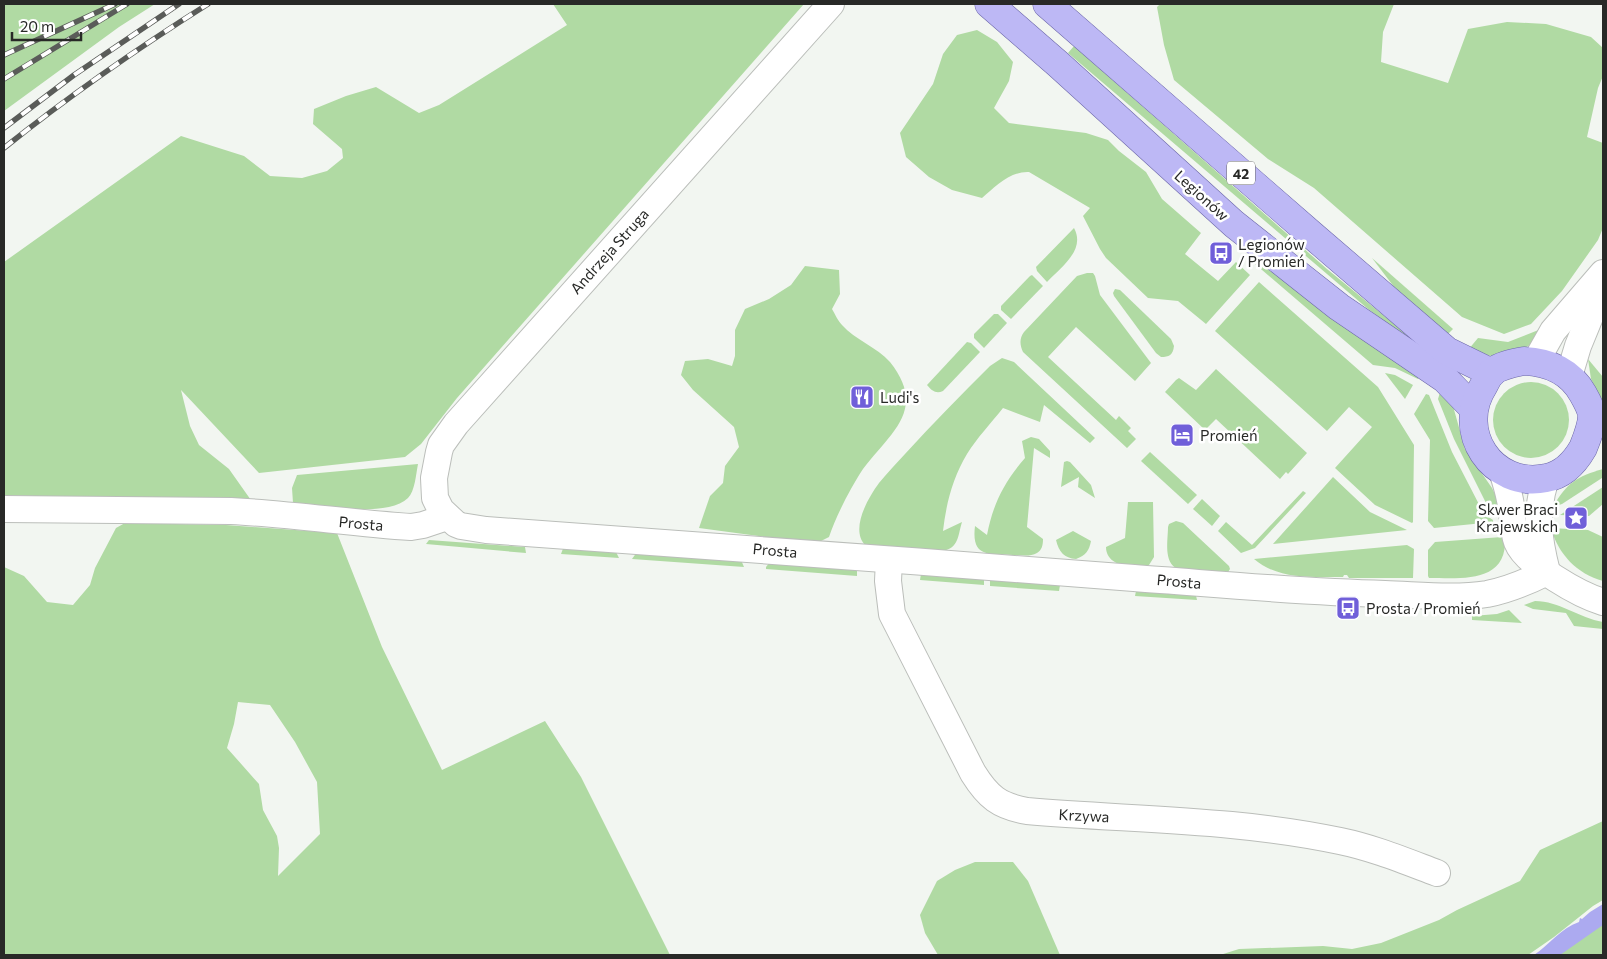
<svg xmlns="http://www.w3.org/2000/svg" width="1607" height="959" font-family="Commissioner,sans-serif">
<rect width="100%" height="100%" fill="#f2f6f1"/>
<g fill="#b0daa3" fill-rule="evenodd">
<polygon points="4,4 155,4 119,27 4,111"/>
<polygon points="553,4 804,4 457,398 421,444 405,457 259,473 181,390 190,426 199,445 229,469 253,503 4,495 4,262 181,136 244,156 270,176 302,178 327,171 343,158 342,149 313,124 314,109 346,96 376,87 419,113 439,105 567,25"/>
<polygon points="1160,4 1394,4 1383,32 1381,62 1448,83 1468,29 1507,22 1546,24 1591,37 1603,48 1603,76 1598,88 1587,137 1603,143 1603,228 1598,240 1562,291 1531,324 1504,334 1462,317 1314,188 1268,159 1174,80 1164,45 1157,7"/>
<path d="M977,30L997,42L1013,62L1009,81L994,108L1009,123L1086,133L1108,140L1119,151L1146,172L1162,199L1201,233L1185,254L1218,281L1236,262L1250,275L1206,324L1178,301L1148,298L1106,258L1100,249L1083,216L1090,208L1029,172C1010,171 995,187 982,198L952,190L929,177L906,157L900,133L933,84L943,54L957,35Z"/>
<polygon points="1074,46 1327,269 1428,352 1396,330 1368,309 1068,53"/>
<path d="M1074,228C1086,250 1061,267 1047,282L1037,271L1036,267Z"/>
<polygon points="1250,256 1272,270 1421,374 1418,379 1395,368 1373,365 1248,258"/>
<polygon points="1372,258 1453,329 1445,337 1401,296"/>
<path d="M805,266L839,270L840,294L832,309C835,314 838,321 842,325C855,340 877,347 890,362C928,410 890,433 863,469C851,487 836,516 829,537L821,541L803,542L699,528L710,496L723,483L725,466L739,447L734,427L693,390L681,375L685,361L708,359L732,366L735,356V330L745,309L769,299L791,285Z"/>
<path d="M1087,273H1093L1095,276L1100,295L1151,363L1135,381L1076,327L1048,357L1116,420L1119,416L1131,428L1128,431L1136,439L1127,448L1023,352C1020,345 1019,339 1024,332L1077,276Z"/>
<polygon points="1032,275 1043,286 1011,319 1001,310 1001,306 1030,276"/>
<polygon points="1259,282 1378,387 1414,445 1413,522 1412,523 1375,505 1335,468 1372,427 1349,407 1327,431 1215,331"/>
<path d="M1115,289L1120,290L1171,339L1174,346C1173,355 1169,357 1161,357L1156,353L1114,296L1113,293Z"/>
<polygon points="994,314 998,314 1007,323 984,348 974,338 974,334"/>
<polygon points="1541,329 1532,344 1519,351 1495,357 1468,350 1478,338 1508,342"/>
<path d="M967,342L971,343L980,352L943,391C936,394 932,391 927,385Z"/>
<path d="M1002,358L1014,362L1095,438L1090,443L1044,405L1040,422L1003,408C991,423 977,438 967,454C953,477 946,504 943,531L962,522C957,539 959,549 938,552L865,545C850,529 868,498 879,483C887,473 896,464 905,454C932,424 961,395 990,366Z"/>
<polygon points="1588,359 1603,377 1603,403 1591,379"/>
<polygon points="1216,369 1307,453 1288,474 1286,472 1280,479 1216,419 1205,430 1165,392 1176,380 1179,378 1196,390"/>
<polygon points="1385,373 1395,375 1413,385 1405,399"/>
<circle cx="1531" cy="420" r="38"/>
<polygon points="1441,389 1453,406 1465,449 1492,488 1496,496 1501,512 1491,511 1485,501 1454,439 1438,399"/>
<polygon points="1426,394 1429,395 1452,452 1484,514 1493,520 1493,522 1434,528 1428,521 1430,440 1414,414"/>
<path d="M1031,437L1039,439L1050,451V458L1034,448L1027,527L1043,539C1043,545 1042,550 1037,553C1030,557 1021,555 1013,555C989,554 971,558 975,526L987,535C993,504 1004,482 1025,458L1022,441Z"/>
<polygon points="1150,452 1197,495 1188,504 1141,461"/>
<polygon points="1067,461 1070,462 1091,485 1095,498 1078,487 1079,477 1061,487 1064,462"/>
<path d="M418,464C416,474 415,491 408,498C387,518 321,506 293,503L292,488L297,475Z"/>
<path d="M1603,469L1602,478L1562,504L1553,507C1566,483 1578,476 1603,469Z"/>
<polygon points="1333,477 1370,512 1407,530 1273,544"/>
<polygon points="1603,487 1603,504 1589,516 1560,515"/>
<polygon points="1303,491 1306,493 1255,548 1241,553 1218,531 1226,522 1252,545"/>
<polygon points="1202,499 1220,516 1212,526 1193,509"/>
<path d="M1128,502H1153L1154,557L1149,565C1134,569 1106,567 1106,547L1125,538Z"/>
<path d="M1176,521L1183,523L1229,566L1230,569L1228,572L1178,569C1163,563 1168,540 1168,527L1169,524Z"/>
<path d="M125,523L226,525L337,533L382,647L442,770L545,721L581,777L670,955H4V567L24,576L47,602L73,605L90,585L95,568L116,528ZM238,702L270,705L295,742L317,782L320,834L278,876L279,848L277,836L263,810L259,784L227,748L234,724Z"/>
<path d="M1551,528L1588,530L1603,537V581C1577,574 1558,554 1551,528Z"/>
<path d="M1073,531L1091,541C1089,551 1086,555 1076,559C1064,558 1059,552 1056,540Z"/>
<path d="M1502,537H1505C1508,584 1461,578 1429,578L1428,576V550L1435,542Z"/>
<polygon points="429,540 525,547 526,553 426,544"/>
<path d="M1407,545L1414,549L1413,578H1349L1347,575H1344L1343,577C1313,577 1278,580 1254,559Z"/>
<polygon points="564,546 615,550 619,558 561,554"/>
<polygon points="637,552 741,560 744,567 632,559"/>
<polygon points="770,562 857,569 857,576 766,569 766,567"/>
<polygon points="921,574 984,579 984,585 920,580"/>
<polygon points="990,579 1060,585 1059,591 990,586"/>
<polygon points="1136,591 1195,591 1197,600 1135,596"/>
<path d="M1535,601C1559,601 1579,618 1603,622V629L1574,626L1566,613L1533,609L1524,605Z"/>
<polygon points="1509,610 1522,623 1472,620 1472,616 1497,614"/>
<polygon points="1603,821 1603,900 1593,906 1554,937 1528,955 1220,955 1239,949 1323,946 1352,949 1381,943 1439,920 1457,910 1520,881 1540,850"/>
<polygon points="975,862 1013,862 1028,881 1060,955 938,955 925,933 920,915 937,881 955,870"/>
<polygon points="1603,920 1603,955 1554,955"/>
</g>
<path fill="#acaaf0" d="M1603,904V925L1560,955H1534C1549,945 1561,928 1579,922L1580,918L1582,919L1590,912Z"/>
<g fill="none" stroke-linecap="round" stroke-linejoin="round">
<g stroke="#bbbeba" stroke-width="28">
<g id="minor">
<path d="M831,4L456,424L441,445L439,452L434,478L435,498L441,510L456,524L461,526L486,530C702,544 918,562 1134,578C1218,584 1301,592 1385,594C1419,595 1454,599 1487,594C1508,590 1529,581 1547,572"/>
<polyline points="1536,361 1553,331 1603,273"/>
<polyline points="1569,376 1578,346 1603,285"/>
<path d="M1502,471C1505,480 1508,490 1510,500C1513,514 1512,528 1517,542C1526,565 1580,595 1603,602"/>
<path d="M1546,478C1535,512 1538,537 1547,572"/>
<path d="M4,509L231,511C291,514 351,523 411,527L423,525L447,517"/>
<path d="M889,560L888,581L892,614L973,773C988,797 999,806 1027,811C1131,820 1237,819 1340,841C1374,848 1405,861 1437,873"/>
</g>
</g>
<g stroke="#6c67a9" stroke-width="29">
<g id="major">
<polyline points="989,4 1058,64 1234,224 1339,307 1445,379 1473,408"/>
<polyline points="1047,4 1312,235 1447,351 1492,373"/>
<path d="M1524,361C1549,362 1571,372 1583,394C1587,401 1591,408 1592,415C1592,426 1587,438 1583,448C1575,462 1563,475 1546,478C1492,489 1454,431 1484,385C1486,381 1489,375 1492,372C1501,365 1514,363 1524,361Z"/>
</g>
</g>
<use href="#minor" stroke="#fff" stroke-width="26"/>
<use href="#major" stroke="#bdb8f5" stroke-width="28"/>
<g stroke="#5a5c59" stroke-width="5.5">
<g id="rail">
<polyline points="4,55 115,4"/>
<polyline points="4,79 127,4"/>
<polyline points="4,128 74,75 179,4"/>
<path d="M4,148C69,96 138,48 208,4"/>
</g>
</g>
<use href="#rail" stroke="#fff" stroke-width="4" stroke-dasharray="11" stroke-linecap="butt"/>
</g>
<defs>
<g id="bus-square" transform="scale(1.25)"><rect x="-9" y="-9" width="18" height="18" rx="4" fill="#705fd9" stroke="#fff"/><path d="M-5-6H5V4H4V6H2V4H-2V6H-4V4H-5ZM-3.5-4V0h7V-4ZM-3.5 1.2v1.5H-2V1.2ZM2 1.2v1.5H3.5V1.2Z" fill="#fff"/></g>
<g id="restaurant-square" transform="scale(1.25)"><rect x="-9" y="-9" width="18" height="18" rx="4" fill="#705fd9" stroke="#fff"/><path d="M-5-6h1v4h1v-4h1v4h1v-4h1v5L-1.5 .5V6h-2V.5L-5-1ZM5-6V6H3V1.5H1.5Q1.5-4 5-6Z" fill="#fff"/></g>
<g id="hotel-square" transform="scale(1.25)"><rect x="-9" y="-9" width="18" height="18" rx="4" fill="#705fd9" stroke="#fff"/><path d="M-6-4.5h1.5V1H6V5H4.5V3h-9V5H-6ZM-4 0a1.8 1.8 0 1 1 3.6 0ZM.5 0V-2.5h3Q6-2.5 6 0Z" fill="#fff"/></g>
<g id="sight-square" transform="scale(1.25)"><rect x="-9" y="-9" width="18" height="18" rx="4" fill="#705fd9" stroke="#fff"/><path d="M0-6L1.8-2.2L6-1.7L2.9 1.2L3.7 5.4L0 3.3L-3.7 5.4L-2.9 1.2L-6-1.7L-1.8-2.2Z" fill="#fff"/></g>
</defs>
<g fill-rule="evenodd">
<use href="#bus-square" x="1221" y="253"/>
<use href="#restaurant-square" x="862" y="397"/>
<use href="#hotel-square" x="1182" y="435"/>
<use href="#sight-square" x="1576" y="518"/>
<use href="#bus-square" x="1348" y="608"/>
</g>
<g text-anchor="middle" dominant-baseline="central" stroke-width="5" stroke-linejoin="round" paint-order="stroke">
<rect fill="#fff" stroke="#686968" stroke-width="1" x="1227" y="161.5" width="28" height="23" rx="4"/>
<g font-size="14" font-weight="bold" fill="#282927">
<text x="1241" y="173">42</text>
</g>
<g font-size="15" fill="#282927" stroke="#fff">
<text transform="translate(1202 195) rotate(42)">Legionów</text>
<text transform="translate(609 251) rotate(-48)">Andrzeja Struga</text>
<text transform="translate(361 523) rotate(5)">Prosta</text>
<text transform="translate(775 550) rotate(5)">Prosta</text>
<text transform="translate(1179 581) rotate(5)">Prosta</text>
<text transform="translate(1084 815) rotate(3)">Krzywa</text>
</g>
<g font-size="15" fill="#282927" stroke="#fff" text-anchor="start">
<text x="1238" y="244">Legionów<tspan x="1238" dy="17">/ Promień</tspan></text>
<text x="880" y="397">Ludi's</text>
<text x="1200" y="435">Promień</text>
<text x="1558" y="509" text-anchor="end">Skwer Braci<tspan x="1558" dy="17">Krajewskich</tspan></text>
<text x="1366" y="608">Prosta / Promień</text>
</g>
</g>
<rect width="1607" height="959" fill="none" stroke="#282927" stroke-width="10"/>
<path d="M12 32v8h69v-8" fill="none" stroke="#282927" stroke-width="2.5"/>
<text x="20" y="32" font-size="15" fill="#282927" stroke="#ffffff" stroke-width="4" paint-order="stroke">20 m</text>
</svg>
